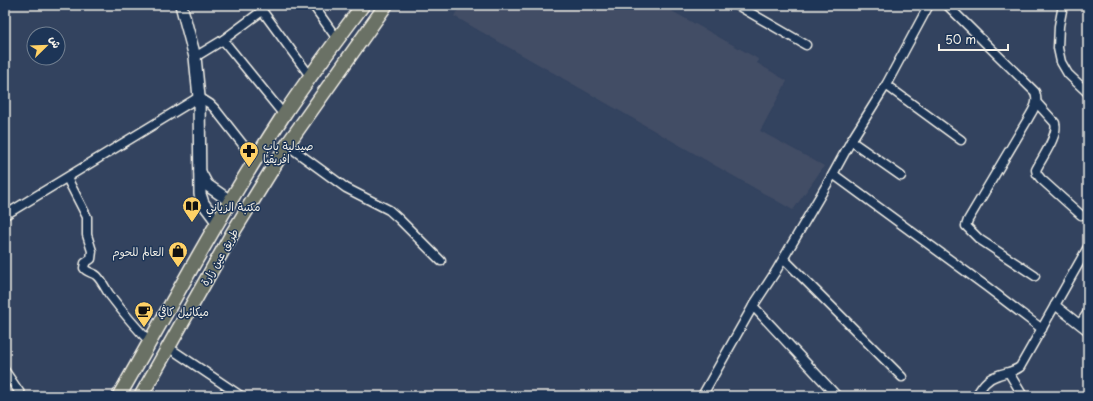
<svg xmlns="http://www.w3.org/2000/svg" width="1093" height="401" font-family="'Playpen Sans','Playpen Sans Arabic',sans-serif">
<rect width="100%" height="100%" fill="#33435f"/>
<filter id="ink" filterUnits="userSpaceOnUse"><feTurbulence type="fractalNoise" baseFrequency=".025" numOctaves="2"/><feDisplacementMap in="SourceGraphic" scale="8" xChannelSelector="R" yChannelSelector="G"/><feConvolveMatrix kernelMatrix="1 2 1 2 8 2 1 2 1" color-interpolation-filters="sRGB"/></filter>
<g filter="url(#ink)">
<polygon fill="#434d65" points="462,5 661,5 758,59 757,63 787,81 760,131 824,166 793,210 454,16"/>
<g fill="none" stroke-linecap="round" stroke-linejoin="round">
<g stroke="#f4f1e8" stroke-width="11">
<g id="minor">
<polyline points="258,5 310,76"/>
<polyline points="313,5 337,39"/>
<polyline points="737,5 806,45"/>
<path d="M947,5L1035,92C1039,103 1033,110 1028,119L968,220L966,226L979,239L1035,276"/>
<polyline points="1063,5 1059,26 1058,48 1061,62 1068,74 1088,93"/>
<polyline points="223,40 262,11"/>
<polyline points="195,57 223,40 284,115"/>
<polyline points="886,85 961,140"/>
<path d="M1037,103L1055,123C1059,135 1041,159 1036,170L1037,174L1041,179L1081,215"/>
<polyline points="851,141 901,176"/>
<polyline points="287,145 346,188 389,210 399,219 441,261"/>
<polyline points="833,174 987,287 1042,329"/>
<path d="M67,178L87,217V235L92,251L91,259L85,263L84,268C87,273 93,272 97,276C102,281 105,288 109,294C122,311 135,327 150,342"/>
<polyline points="5,215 199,97 210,104 215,109 255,160"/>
<polyline points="784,259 902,377"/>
<polyline points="1055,305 1088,331"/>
<polyline points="753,306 837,396"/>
<polyline points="1080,324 1088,312"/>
<polyline points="168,347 241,396"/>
<polyline points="5,371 22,396"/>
<polyline points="1009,373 1023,396"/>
<polyline points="702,396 753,306 776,271 833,174 851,141 886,85 929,5"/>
<path d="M976,396C981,388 986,379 996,376C1004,372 1012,373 1020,367L1088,247"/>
</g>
</g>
<g stroke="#f4f1e8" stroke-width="14">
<g id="tertiary">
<polyline points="181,5 195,57 199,97 200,194 203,203 218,223"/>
<polyline points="200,172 207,185 230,201"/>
</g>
</g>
<g stroke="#f4f1e8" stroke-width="16">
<g id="primary">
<path d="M119,396C173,302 224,206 283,116C308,78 336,41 363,5"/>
<polyline points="141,396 232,234 287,145 386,5"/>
</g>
</g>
<use href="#minor" stroke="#1d3557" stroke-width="8"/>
<use href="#tertiary" stroke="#1d3557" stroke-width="11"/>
<use href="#primary" stroke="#6b7165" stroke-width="13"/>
</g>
</g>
<defs>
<g id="pharmacy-pin" transform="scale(1)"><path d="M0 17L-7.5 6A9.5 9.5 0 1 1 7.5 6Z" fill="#ffd166" stroke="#1d3557"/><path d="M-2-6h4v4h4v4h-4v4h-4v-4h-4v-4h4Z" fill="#111"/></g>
<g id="library-pin" transform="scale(1)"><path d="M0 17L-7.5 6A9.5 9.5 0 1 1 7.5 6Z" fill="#ffd166" stroke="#1d3557"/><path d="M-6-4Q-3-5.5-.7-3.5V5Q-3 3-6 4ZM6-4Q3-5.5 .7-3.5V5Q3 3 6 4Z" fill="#111"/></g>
<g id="shop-pin" transform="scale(1)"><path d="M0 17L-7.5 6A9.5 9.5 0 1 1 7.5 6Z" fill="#ffd166" stroke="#1d3557"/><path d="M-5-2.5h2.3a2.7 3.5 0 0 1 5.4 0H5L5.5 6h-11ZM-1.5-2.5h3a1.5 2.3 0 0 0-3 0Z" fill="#111"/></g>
<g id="cafe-pin" transform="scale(1)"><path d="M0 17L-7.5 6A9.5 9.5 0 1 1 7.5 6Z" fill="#ffd166" stroke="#1d3557"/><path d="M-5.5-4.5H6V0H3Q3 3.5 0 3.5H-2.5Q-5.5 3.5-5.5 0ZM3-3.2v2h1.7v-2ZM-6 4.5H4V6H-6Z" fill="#111"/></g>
</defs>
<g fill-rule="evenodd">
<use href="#pharmacy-pin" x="249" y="151"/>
<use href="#library-pin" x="192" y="206"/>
<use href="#shop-pin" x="178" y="251"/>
<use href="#cafe-pin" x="144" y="311"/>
</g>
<g text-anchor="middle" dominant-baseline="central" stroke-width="3" stroke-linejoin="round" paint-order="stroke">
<g font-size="11" fill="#f4f1e8" stroke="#1d3557" text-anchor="start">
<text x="263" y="145">صيدلية باب<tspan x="263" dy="13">افريقيا</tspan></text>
<text x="206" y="206">مكتبة الزياني</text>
<text x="164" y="251" text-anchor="end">العالم للحوم</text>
<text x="158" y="311">ميكائيل كافي</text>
</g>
<g font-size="11" fill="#f4f1e8" stroke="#1d3557">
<text transform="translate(219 257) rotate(-60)">طريق عين زارة</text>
</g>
</g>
<rect width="1093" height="401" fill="none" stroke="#1d3557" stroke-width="20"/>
<rect x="10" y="10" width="1073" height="381" fill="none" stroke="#f4f1e8" stroke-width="1.5" filter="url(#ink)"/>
<g transform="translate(46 46) rotate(67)"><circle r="19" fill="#1d3557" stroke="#738091"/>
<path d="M0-3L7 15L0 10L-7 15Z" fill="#ffd166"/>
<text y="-6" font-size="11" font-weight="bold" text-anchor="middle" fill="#f4f1e8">ش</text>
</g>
<path d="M939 44v6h69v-6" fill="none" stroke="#f4f1e8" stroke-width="2"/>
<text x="945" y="44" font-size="12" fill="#f4f1e8" stroke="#1d3557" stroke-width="3" paint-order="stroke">50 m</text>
</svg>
